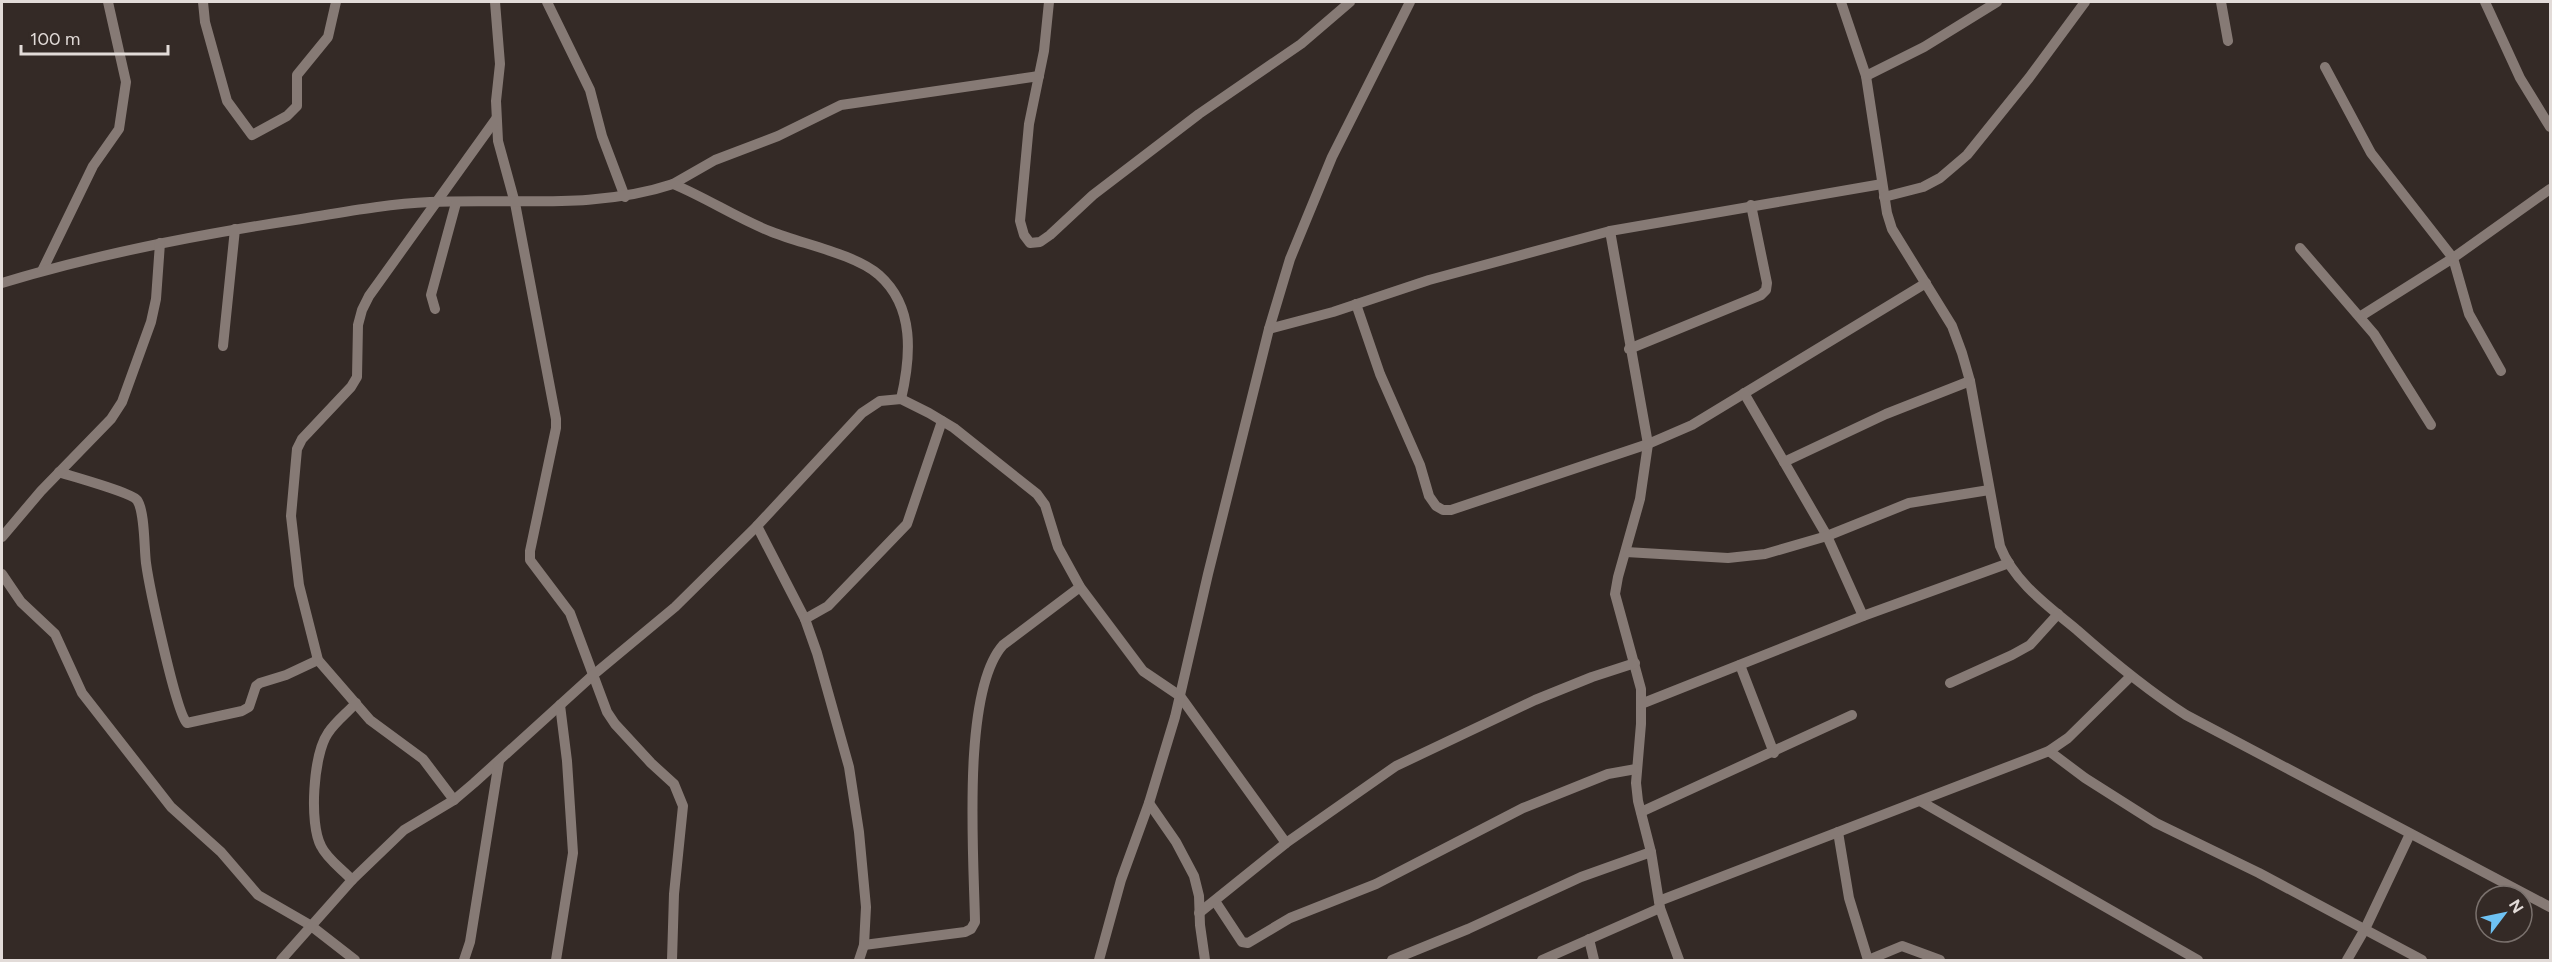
<svg xmlns="http://www.w3.org/2000/svg" width="2552" height="962" font-family="Figtree,sans-serif">
<rect width="100%" height="100%" fill="#342a26"/>
<g fill="none" stroke-linecap="round" stroke-linejoin="round">
<g stroke="#867a75" stroke-width="10">
<polyline points="203,2 205,22 227,101 252,135 287,116 297,106 297,75 328,37 336,2"/>
<polyline points="495,2 500,64 496,101 498,141 515,203 556,419 556,428 530,551 530,560 570,613 607,712 615,724 651,763 674,784 683,806 674,894 672,960"/>
<polyline points="547,2 590,90 602,136 625,197"/>
<polyline points="1049,2 1044,51 1029,124 1020,221 1024,235 1030,243 1040,242 1050,235 1093,195 1199,114 1301,44 1350,2"/>
<path d="M1841,2L1866,76L1887,213L1892,229L1952,326L1962,353L1970,381L2000,546C2014,582 2048,606 2077,630C2112,661 2147,690 2186,715L2550,907"/>
<polyline points="2221,2 2228,41"/>
<polyline points="2485,2 2520,78 2550,127"/>
<polyline points="2325,67 2371,153 2453,258 2469,314 2501,371"/>
<polyline points="1866,76 1924,47 1997,2"/>
<polyline points="673,184 715,160 778,136 841,105 1039,76"/>
<polyline points="1884,197 1923,187 1940,178 1967,155 2029,78 2085,2"/>
<polyline points="1610,231 1648,444 1640,499 1618,577 1615,594 1641,689 1641,724 1636,783 1638,801 1651,852 1660,908 1679,960"/>
<polyline points="2300,248 2374,334 2431,425"/>
<polyline points="42,271 93,166 119,129 126,82 108,2"/>
<path d="M2,283C97,254 196,235 295,220C339,213 385,204 430,202C511,198 595,210 673,184C707,198 738,219 772,232C802,244 855,254 879,275C915,307 911,356 901,399"/>
<polyline points="1356,304 1380,374 1420,465 1429,496 1436,506 1443,510 1451,510 1648,444 1692,425 1926,283"/>
<polyline points="435,309 431,295 456,203"/>
<polyline points="2361,316 2453,258 2550,189"/>
<polyline points="1269,329 1333,312 1429,280 1610,231 1882,184"/>
<polyline points="223,346 235,229"/>
<polyline points="1629,349 1761,295 1766,290 1767,283 1751,205"/>
<polyline points="1744,393 1827,536 1863,616"/>
<polyline points="1784,462 1886,414 1970,381"/>
<path d="M59,472C73,477 130,492 137,500C145,511 144,548 146,563C149,585 176,713 187,723L242,711L249,707L256,686L260,683L286,675L318,660"/>
<polyline points="757,526 805,619 817,653 849,767 859,832 866,907 864,945 859,960"/>
<polyline points="2,537 41,491 111,419 122,402 151,322 156,299 160,243"/>
<polyline points="1626,552 1728,558 1765,554 1827,536 1909,503 1989,490"/>
<polyline points="2,574 21,602 55,634 82,693 171,807 221,852 258,895 310,925 355,960"/>
<polyline points="805,619 828,606 907,524 942,421"/>
<polyline points="1740,665 1774,753"/>
<polyline points="1950,683 2012,655 2030,645 2058,614"/>
<polyline points="1641,704 1863,616 2009,563"/>
<polyline points="2049,751 2085,778 2156,823 2259,873 2422,960"/>
<polyline points="454,800 423,759 370,720 318,660 299,585 291,516 297,449 302,439 351,387 357,377 358,325 362,310 369,296 496,119"/>
<polyline points="1920,801 2198,960"/>
<polyline points="1149,803 1176,842 1194,876 1199,896 1200,925 1205,960"/>
<polyline points="1641,812 1852,715"/>
<polyline points="1838,832 1849,898 1868,960"/>
<path d="M352,880C342,869 327,859 321,846C309,824 313,755 328,733C335,722 347,713 356,703"/>
<polyline points="1215,901 1242,942 1248,943 1290,918 1376,884 1523,808 1608,774 1636,769"/>
<polyline points="1659,901 2049,751 2068,738 2131,676"/>
<polyline points="1199,913 1286,843 1396,766 1535,700 1592,677 1635,663"/>
<polyline points="1589,939 1594,960"/>
<path d="M864,945L965,932L971,929L975,922C974,859 961,692 1003,645L1080,587"/>
<polyline points="281,960 352,880 404,830 454,800 474,783 592,676 675,607 757,526 862,413 880,401 901,399 929,413 954,428 1037,494 1045,505 1058,547 1080,587 1143,671 1180,696 1286,843"/>
<polyline points="464,960 470,942 499,761"/>
<polyline points="556,960 573,853 567,761 560,705"/>
<polyline points="1099,960 1121,880 1149,803 1175,717 1208,574 1269,329 1290,259 1332,157 1410,2"/>
<polyline points="1392,960 1468,929 1581,877 1651,852"/>
<polyline points="1542,960 1660,908"/>
<polyline points="1868,960 1902,946 1940,960"/>
<polyline points="2347,960 2365,929 2410,834"/>
</g>
</g>
<rect width="2552" height="962" fill="none" stroke="#e2dbd8" stroke-width="6"/>
<g transform="translate(2504 914) rotate(58)"><circle r="28" fill="#342a26" stroke="#7a716d" stroke-width="1.5"/>
<path d="M0-4.5L10 22L0 15L-10 22Z" fill="#6ec2f3"/>
<text y="-9" font-size="16" font-weight="bold" text-anchor="middle" fill="#e2dbd8">N</text>
</g>
<path d="M21 45v9h147v-9" fill="none" stroke="#e2dbd8" stroke-width="3"/>
<text x="30" y="45" font-size="18" fill="#e2dbd8" stroke="#342a26" stroke-width="4.5" paint-order="stroke">100 m</text>
</svg>
